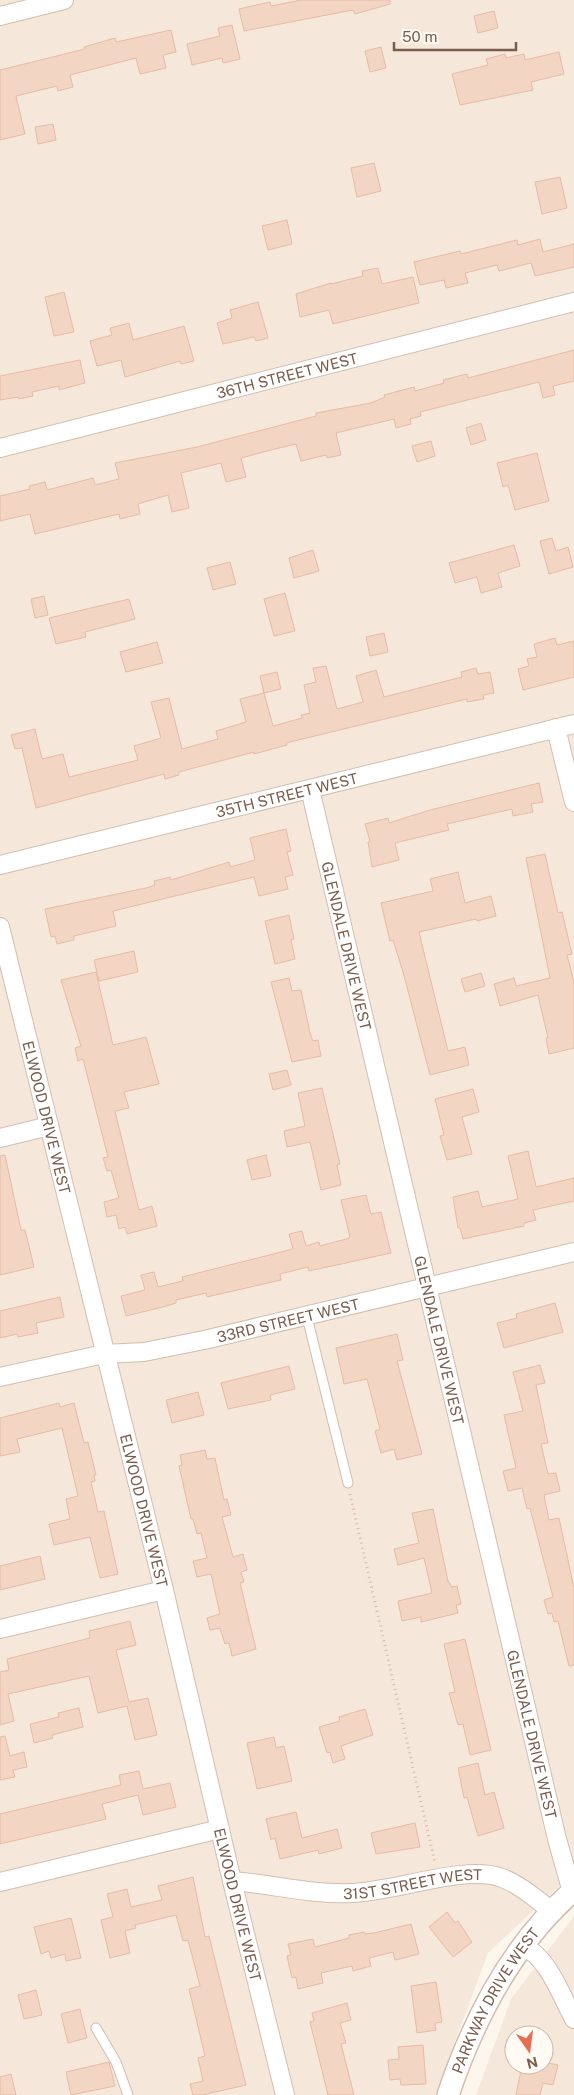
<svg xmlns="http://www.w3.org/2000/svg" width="574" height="2095" font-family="'Public Sans',sans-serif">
<rect width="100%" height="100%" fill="#fdf6ec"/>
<g fill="#f5e8da" fill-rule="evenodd">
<polygon points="0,0 574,0 574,1872 488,1953 435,2095 0,2095"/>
<path d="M574,1916V2095H476L511,1999ZM514,2035H544V2065H514Z"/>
</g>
<g fill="#f3d5c3" stroke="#e6bba3">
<polygon points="301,0 390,0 390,4 355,14 353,10 244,31 239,9 270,2 271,6"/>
<polygon points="494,11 498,28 478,33 474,16"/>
<polygon points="232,25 240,59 223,63 222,58 192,65 187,44 220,36 218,28"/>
<polygon points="171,30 176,52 163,55 166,68 140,74 136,58 70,75 73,87 58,91 57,86 16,96 25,134 0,140 0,70 85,49 84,47 115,38 116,42"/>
<polygon points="381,47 386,68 370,72 365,51"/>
<polygon points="559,52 564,74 531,82 533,90 460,105 452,74 488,65 486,59 505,54 506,58 524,54 525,60"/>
<polygon points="53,124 56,140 38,144 35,127"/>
<polygon points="374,163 381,191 357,197 351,168"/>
<polygon points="560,177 567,208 542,214 535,182"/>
<polygon points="287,220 292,244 268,250 262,226"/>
<polygon points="540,239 543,252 574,244 574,267 535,276 531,263 499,271 497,265 465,273 468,283 446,288 444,280 420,285 414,262 460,251 461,254 517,240 518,245"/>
<polygon points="378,268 382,284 413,277 419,303 333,324 329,310 300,317 296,294 331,283 331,284 363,276 362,271"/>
<polygon points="64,292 74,332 54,336 45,297"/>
<polygon points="258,302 268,338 256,341 254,337 223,344 217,323 232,318 230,310"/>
<polygon points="129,323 133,340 184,326 194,361 181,364 180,361 125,377 121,360 97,366 90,341 112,335 110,328"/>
<polygon points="574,350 574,381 553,386 555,395 543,398 539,382 420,412 421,416 410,419 411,424 396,428 394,419 336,433 341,455 327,458 326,455 301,461 296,444 267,451 241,458 246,477 226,482 221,463 181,473 189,508 172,512 168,495 138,504 140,514 120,519 119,514 35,534 30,514 0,521 0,496 30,489 29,486 45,482 47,490 93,478 95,485 119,479 115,463 197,447 316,416 316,413 371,403 385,397 384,395 414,387 415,391 444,383 443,380 467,374 468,378"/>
<polygon points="80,360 85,383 59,390 59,386 32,392 33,396 19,399 18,397 0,400 0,376"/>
<polygon points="481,423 486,440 471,445 466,428"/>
<polygon points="431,441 435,456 417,462 412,446"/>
<polygon points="537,453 549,501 515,510 508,485 503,487 497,463"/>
<polygon points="552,538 556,551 568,547 573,567 549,574 540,541"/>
<polygon points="514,545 520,566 498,573 502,587 481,593 477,577 455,583 449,563"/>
<polygon points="313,550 319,571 294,578 289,558"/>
<polygon points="230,562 236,584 213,590 207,568"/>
<polygon points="285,593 295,631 274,636 264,599"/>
<polygon points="44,596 48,615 35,618 31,599"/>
<polygon points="129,599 135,619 85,632 86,637 56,644 49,618"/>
<polygon points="384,633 388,652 370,656 366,637"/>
<polygon points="555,638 557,645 574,641 574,677 523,690 518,669 529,666 527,659 537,657 534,644"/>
<polygon points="157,642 163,663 126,672 120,652"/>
<polygon points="326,666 337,709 363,702 356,676 376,670 384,697 462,677 461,672 476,668 478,674 490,672 494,693 483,695 484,699 467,702 467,699 286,743 287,745 254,754 254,752 179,772 179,775 165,779 164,774 36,808 22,748 15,749 11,735 35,729 42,759 63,754 69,777 138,760 134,746 161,738 151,702 169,698 182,749 218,739 216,731 246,722 240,699 264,693 273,726 302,718 301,715 310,713 304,685 316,682 313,668"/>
<polygon points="277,672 281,689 264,693 260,676"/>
<polygon points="539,783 543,802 531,804 533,812 513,816 512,809 447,824 449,830 395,843 399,860 372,867 368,842 370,841 365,824 388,818 389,823 430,810"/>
<polygon points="286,829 291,851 287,852 293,875 285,877 288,889 259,896 254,877 113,911 116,926 74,936 74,940 57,944 55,936 51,937 45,909 146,888 155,885 154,881 170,877 171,880 229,862 230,867 255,860 250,838"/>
<polygon points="545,854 558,913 562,912 572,954 567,955 574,982 574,1048 549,1054 546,1038 548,1038 538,995 500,1006 494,984 514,978 516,986 550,978 526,858"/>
<polygon points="458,872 465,903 491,896 496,916 477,921 476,919 419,932 448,1051 465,1047 469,1065 430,1075 403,972 393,940 390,941 381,903 433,891 430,879"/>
<polygon points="289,915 294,939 291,940 295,959 275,964 265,921"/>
<polygon points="134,951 138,972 99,981 94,960"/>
<polygon points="96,972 113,1045 146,1037 159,1084 124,1092 129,1108 115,1111 139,1210 152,1206 157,1226 127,1234 125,1227 119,1229 116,1215 107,1217 104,1202 119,1198 111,1170 107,1171 103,1158 108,1157 83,1059 78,1061 75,1048 81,1046 61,980"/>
<polygon points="481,973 485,986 465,992 461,979"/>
<polygon points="289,978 292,991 301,990 310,1033 313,1041 318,1040 321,1056 292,1062 271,982"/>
<polygon points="287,1070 291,1085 273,1090 269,1074"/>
<polygon points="322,1088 340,1164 337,1165 341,1185 321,1190 310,1142 287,1147 284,1131 305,1126 298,1093"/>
<polygon points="473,1089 479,1112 462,1117 472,1154 447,1160 440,1136 444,1135 435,1099"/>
<polygon points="528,1151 536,1187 574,1178 574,1201 533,1210 536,1220 524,1223 524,1226 463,1239 460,1228 458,1228 453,1197 478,1191 482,1207 518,1199 508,1156"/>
<polygon points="5,1155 21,1230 25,1230 34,1267 0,1275 0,1156"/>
<polygon points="266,1155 271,1176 252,1180 247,1160"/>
<polygon points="366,1195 371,1214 381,1212 391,1253 309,1271 308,1267 280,1274 281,1280 207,1297 206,1293 176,1300 176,1303 163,1307 126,1316 121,1296 145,1290 141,1275 154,1272 158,1287 183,1281 182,1277 293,1249 289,1234 302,1231 306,1246 319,1242 320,1246 346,1239 350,1237 341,1200"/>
<polygon points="60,1297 64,1317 36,1323 38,1333 18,1337 17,1334 0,1338 0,1311"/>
<polygon points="555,1303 563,1332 504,1348 497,1323 517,1318 516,1314"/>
<polygon points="397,1334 403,1360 397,1361 422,1454 397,1460 394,1449 381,1453 375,1431 380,1429 367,1379 344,1384 336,1348"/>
<polygon points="540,1365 545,1383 536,1385 548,1443 541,1444 548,1474 556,1473 560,1491 544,1495 549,1520 559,1518 574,1588 574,1665 569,1666 558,1621 554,1622 552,1613 548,1614 544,1600 553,1597 530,1508 527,1509 522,1488 508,1491 503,1471 516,1468 504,1415 523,1411 513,1372"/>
<polygon points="289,1366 295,1389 270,1395 271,1400 228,1409 221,1383"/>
<polygon points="198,1392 204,1415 172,1423 166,1400"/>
<polygon points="59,1403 60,1407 74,1403 84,1443 88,1442 96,1475 94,1475 95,1481 91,1482 98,1512 104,1511 118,1574 100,1578 90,1537 54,1545 49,1524 70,1519 66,1499 78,1496 62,1428 17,1439 20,1452 0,1456 0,1418"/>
<polygon points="205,1450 207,1459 215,1458 224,1500 227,1499 231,1515 222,1517 233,1557 243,1554 247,1570 241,1572 244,1582 240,1583 256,1649 232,1656 229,1643 225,1644 220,1628 210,1630 207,1618 220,1614 211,1574 197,1577 193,1561 207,1558 201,1533 197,1534 193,1519 191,1519 179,1466 182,1465 180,1455"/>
<polygon points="433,1509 448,1581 452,1587 457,1586 461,1604 456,1605 458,1613 421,1622 421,1617 402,1621 398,1601 432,1593 424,1558 398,1565 394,1549 419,1543 412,1513"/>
<polygon points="40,1556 45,1579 0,1590 0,1566"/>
<polygon points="130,1621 136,1645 116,1650 129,1702 148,1698 157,1735 135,1740 127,1706 98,1713 89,1676 8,1694 14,1721 0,1725 0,1672 9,1670 7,1659 90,1638 89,1631"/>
<polygon points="465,1639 491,1750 470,1755 463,1724 458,1725 449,1693 455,1692 444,1644"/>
<polygon points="79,1708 83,1727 52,1735 53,1738 34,1743 30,1724 59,1717 58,1713"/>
<polygon points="365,1709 373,1735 341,1746 345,1759 333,1763 330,1752 327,1753 319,1727 340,1721 339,1717"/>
<polygon points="5,1736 10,1756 24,1752 27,1767 13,1770 15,1777 0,1780 0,1737"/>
<polygon points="274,1737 276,1748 284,1746 292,1781 257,1789 247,1743"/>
<polygon points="478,1763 485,1795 494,1792 504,1828 478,1836 467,1797 464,1798 458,1768"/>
<polygon points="139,1771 143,1789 170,1783 176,1807 143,1815 138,1795 102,1804 106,1819 0,1844 0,1814 121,1785 119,1775"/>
<polygon points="296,1812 302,1838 337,1829 342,1848 319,1854 318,1850 280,1859 275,1838 271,1840 266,1819"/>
<polygon points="415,1823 420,1847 376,1854 371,1833"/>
<polygon points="193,1877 205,1937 209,1936 246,2085 202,2095 193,2095 190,2084 203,2081 198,2058 205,2056 189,1989 200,1986 188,1940 183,1941 176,1915 135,1925 136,1928 125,1931 130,1953 110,1958 101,1920 113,1917 107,1894 127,1889 131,1907 162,1900 158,1886"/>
<polygon points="447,1912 455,1923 458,1921 472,1942 453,1957 429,1927"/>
<polygon points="71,1918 81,1958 66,1961 65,1954 51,1958 49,1951 41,1954 34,1927"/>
<polygon points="411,1924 419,1954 395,1960 393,1952 369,1958 371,1966 353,1971 352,1966 321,1973 323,1983 298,1989 296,1977 292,1978 287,1956 291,1955 288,1944 313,1939 315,1947 349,1938 349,1935 364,1932 365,1934 374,1933"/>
<polygon points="436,1982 442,2022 435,2023 436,2030 417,2033 411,1986"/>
<polygon points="36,1990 42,2015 24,2019 18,1995"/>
<polygon points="347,2003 351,2020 340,2023 346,2043 341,2044 354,2095 328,2095 310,2022 314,2021 312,2013"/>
<polygon points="80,2009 87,2038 68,2043 61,2014"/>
<polygon points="423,2045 426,2084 401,2085 400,2079 390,2080 388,2060 399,2059 398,2047"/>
<polygon points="109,2062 115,2086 71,2095 66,2072"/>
<polygon points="544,2062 558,2065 553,2085 543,2083 540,2095 516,2095 522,2065 544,2065"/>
<polygon points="11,2074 16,2095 0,2095 0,2077"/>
</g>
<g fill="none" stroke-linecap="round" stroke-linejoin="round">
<g stroke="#d1beb0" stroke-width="11">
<g id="service">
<polyline points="307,1317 348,1483"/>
<polyline points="96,2028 116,2062 128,2095"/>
</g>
</g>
<g stroke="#d1beb0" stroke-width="20">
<g id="minor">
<polyline points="0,16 64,0"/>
<path id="s1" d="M0,448L574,302"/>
<polyline points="556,728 574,802"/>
<path id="s2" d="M310,789L557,1839L572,1892"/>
<path id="s3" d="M0,865L574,724"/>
<path id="s4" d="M0,927L164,1590L232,1881L285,2095"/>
<polyline points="0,1138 49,1126"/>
<path id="s5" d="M0,1377L104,1354L144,1352L204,1340L574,1252"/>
<polyline points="0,1629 164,1590"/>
<path id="s6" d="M232,1881C272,1884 311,1895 352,1893C394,1892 465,1864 502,1878C521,1885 537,1900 553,1912"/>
<polyline points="0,1882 220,1829"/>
<path d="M523,1946C549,1958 561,1996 574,2019"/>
</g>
</g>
<g stroke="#d1beb0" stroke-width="24">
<g id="tertiary">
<path id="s7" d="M448,2095C474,2018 512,1944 574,1890"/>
</g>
</g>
<polyline stroke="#d9b8a5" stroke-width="3" stroke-dasharray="1 4" stroke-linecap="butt" points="350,1494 435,1863"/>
<use href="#service" stroke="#fff" stroke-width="9"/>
<use href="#minor" stroke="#fff" stroke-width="18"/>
<use href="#tertiary" stroke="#fff" stroke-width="21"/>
</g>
<g text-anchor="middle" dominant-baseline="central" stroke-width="4" stroke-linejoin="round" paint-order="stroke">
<g font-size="15" fill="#7a5c4d" stroke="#fffaf3">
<text stroke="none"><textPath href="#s1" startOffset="296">36TH STREET WEST</textPath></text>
<text stroke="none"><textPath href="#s3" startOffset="295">35TH STREET WEST</textPath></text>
<text stroke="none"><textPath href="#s2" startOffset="161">GLENDALE DRIVE WEST</textPath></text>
<text stroke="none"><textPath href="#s4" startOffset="196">ELWOOD DRIVE WEST</textPath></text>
<text stroke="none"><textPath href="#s5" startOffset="294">33RD STREET WEST</textPath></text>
<text stroke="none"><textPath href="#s2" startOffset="566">GLENDALE DRIVE WEST</textPath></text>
<text stroke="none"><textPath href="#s4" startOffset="601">ELWOOD DRIVE WEST</textPath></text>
<text stroke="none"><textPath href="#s2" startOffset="971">GLENDALE DRIVE WEST</textPath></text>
<text stroke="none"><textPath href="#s6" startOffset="182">31ST STREET WEST</textPath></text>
<text stroke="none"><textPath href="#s4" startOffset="1006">ELWOOD DRIVE WEST</textPath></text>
<text stroke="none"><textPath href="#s7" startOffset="106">PARKWAY DRIVE WEST</textPath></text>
</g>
</g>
<g transform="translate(529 2050) rotate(166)"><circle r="24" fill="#fffaf3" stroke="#cabbb1"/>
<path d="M0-4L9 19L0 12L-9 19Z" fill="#e76f51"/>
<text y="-8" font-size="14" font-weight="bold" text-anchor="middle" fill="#7a5c4d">N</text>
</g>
<path d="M394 42v8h122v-8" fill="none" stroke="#7a5c4d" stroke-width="2.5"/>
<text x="402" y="42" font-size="15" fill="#7a5c4d" stroke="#fffaf3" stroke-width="4" paint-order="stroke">50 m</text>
</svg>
